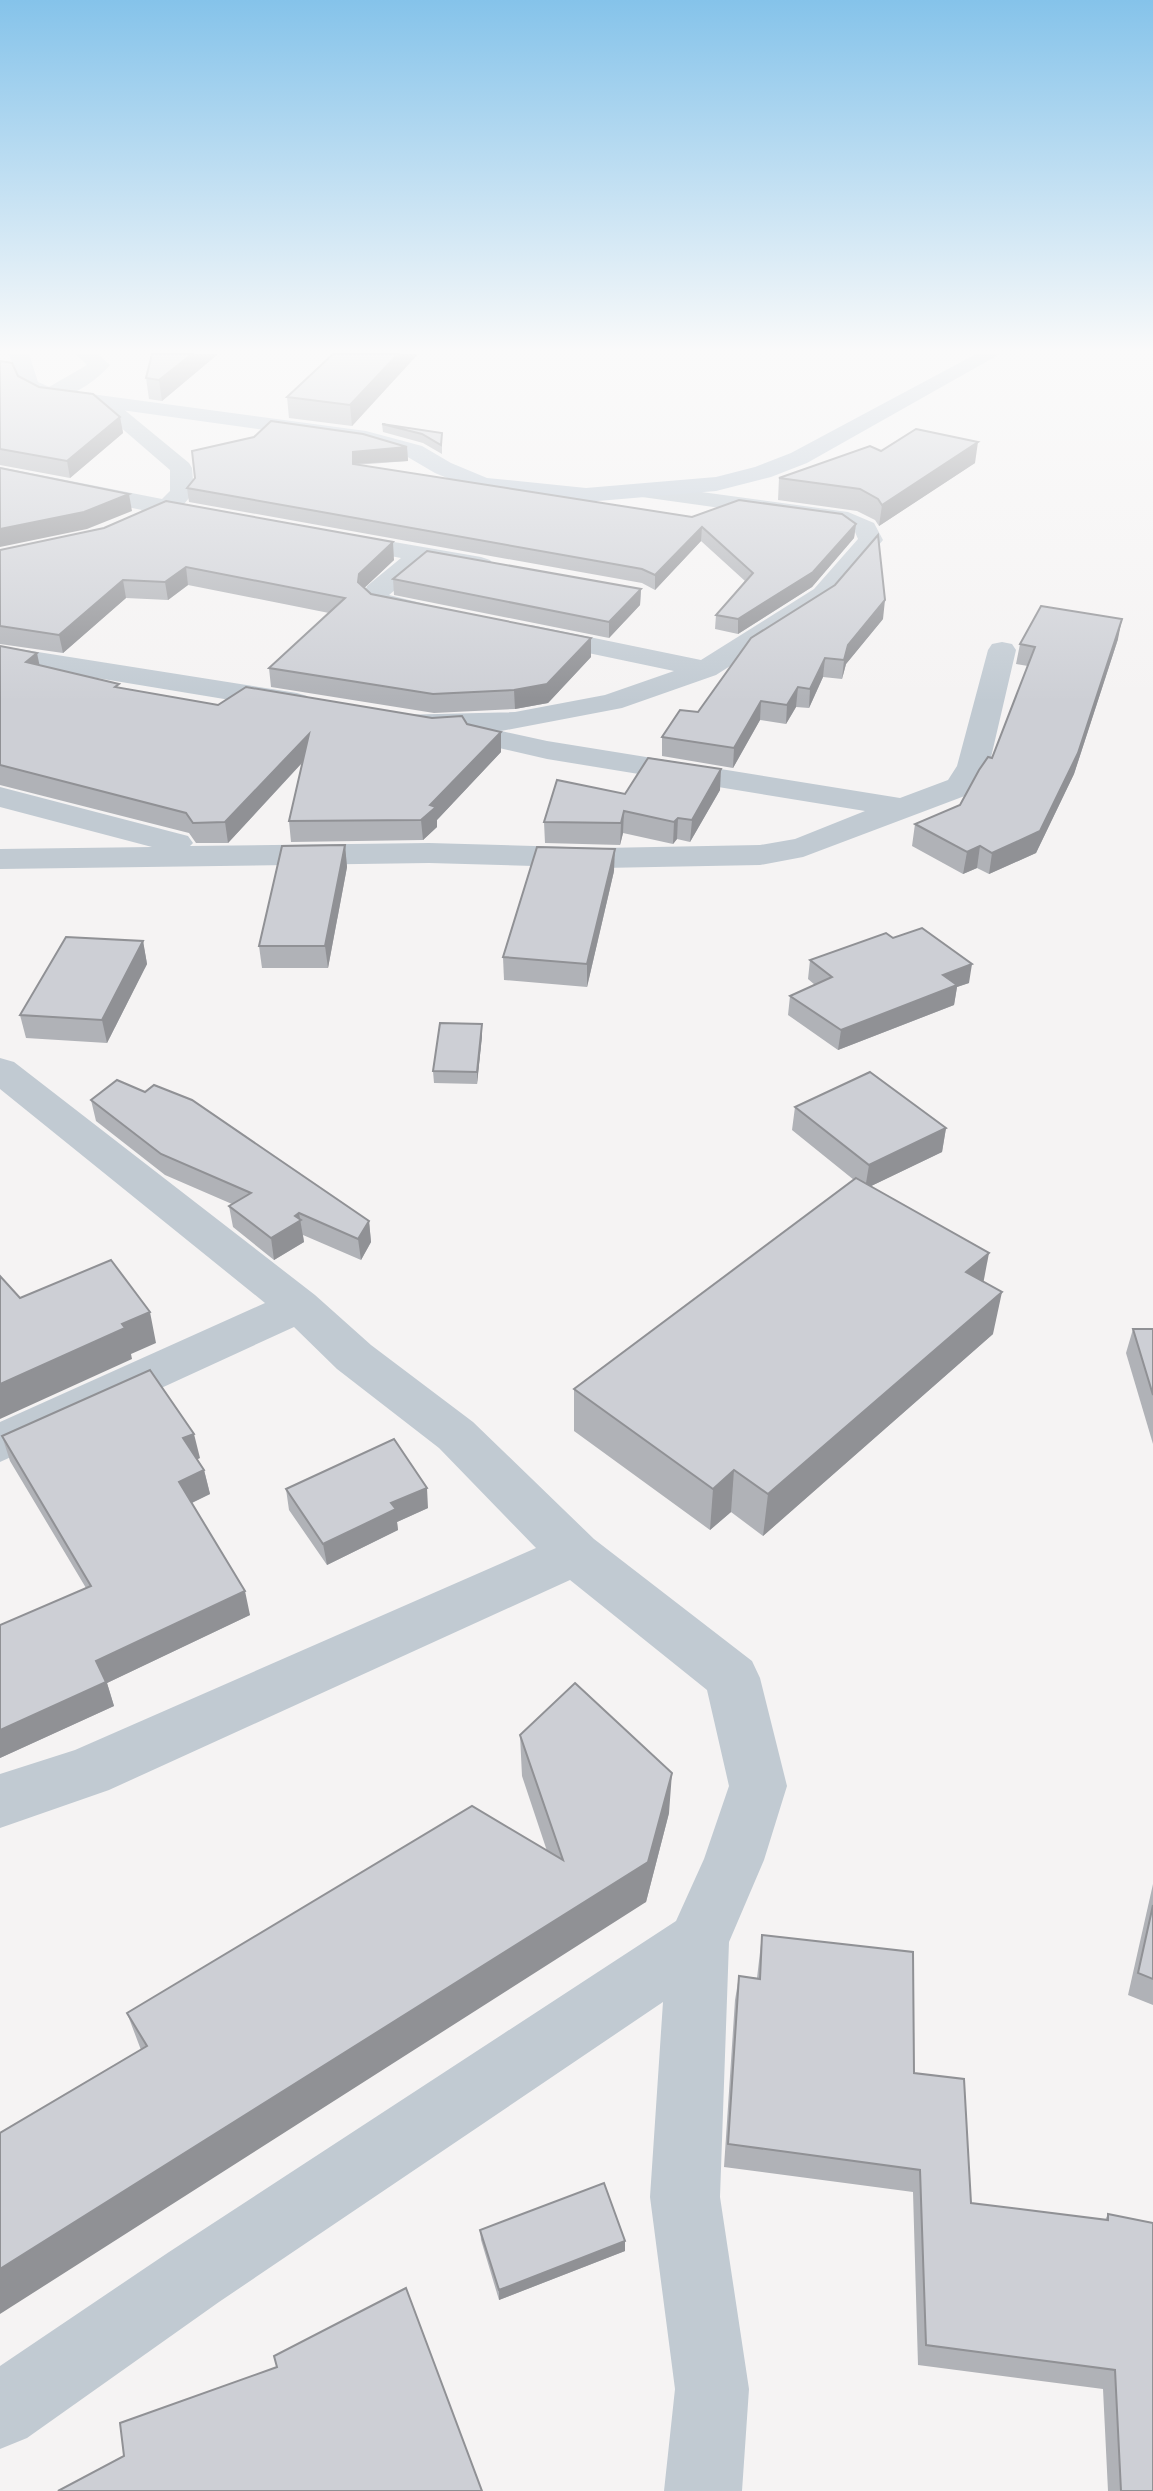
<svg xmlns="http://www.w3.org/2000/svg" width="1153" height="2491" font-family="'Work Sans',sans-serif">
<rect width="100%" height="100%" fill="#f5f3f3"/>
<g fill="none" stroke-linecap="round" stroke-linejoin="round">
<g fill="#c1cad2" fill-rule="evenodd">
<path d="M76,354H98L110,365C97,381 62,405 42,399L39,395L42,391L87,365Z"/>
<path d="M103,396L110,398L189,463L192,468L194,492L184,504L222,512L225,517L222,522C204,527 185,513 168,516C155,519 149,527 135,523L132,518L142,510L0,481V467L162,499L170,491V470L96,406L92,402L96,398Z"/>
<polygon points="650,485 848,512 874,523 883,540 832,601 716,675 622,708 501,731 547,741 900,798 948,780 957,766 988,650 992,644 1002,642 1012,644 1016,650 989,766 970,794 803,857 760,865 602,868 429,863 0,869 0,849 152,847 0,807 0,787 188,836 193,843 190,846 429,843 602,848 760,845 795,839 865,811 547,759 469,741 465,735 467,732 434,734 397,727 393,721 397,715 515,712 605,695 674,671 531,641 521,639 517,633 521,627 531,625 701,660 814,589 858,539 855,532 842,525 642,497 638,492 642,487"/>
<polygon points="336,532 481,557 490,560 494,565 490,570 481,573 427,563 389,595 437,607 441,613 437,619 428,621 373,609 362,598 367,586 401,558 327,544 324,539 327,534"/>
<polygon points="0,646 297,693 307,696 312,702 307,708 297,711 0,662"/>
<polygon points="0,1058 14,1062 315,1295 371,1345 473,1422 594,1539 752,1661 760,1678 787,1786 764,1860 729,1942 720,2197 749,2389 742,2491 664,2491 675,2389 650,2197 663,2002 219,2302 27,2438 0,2449 0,2366 169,2252 676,1921 704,1859 729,1786 707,1690 570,1580 109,1790 0,1828 0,1774 75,1750 536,1548 439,1448 337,1369 294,1327 0,1462 0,1422 265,1303 0,1089"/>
</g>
<polygon fill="#c1cbd6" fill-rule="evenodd" points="9,354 29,354 38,382 54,389 366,431 422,446 451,463 487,478 586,488 716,477 755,467 791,453 976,354 1000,354 807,463 771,477 716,491 586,502 528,498 474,489 435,473 406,456 365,444 42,399 22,389"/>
</g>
<g fill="#b0b2b7">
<polygon points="218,354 162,401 149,399 146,378"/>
<polygon points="333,354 418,354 352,426 289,418 287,397"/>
<polygon points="0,361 18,376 39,387 120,417 123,433 70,478 0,465"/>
<polygon points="382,424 442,433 442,454 423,443 383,432"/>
<polygon points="407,447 408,461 356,465 692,517 856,524 854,538 812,587 738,634 715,629 716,615 745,581 701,541 655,590 642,583 189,502 187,488"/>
<polygon points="881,451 975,463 879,526 875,520 857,511 778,500 779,478"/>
<polygon points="0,550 394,560 364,588 371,594 591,657 548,703 515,709 434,713 271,687 269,668 329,613 188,585 168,600 126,598 63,653 0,644"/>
<polygon points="393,579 641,589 640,605 609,638 394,595"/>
<polygon points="883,619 846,664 842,679 823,677 809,708 796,707 786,724 760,720 733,768 662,756 662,737 698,712"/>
<polygon points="1118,639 1074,774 1036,853 989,874 977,868 963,874 912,846 915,824 960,805 992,758 1028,666 1016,664 1020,644"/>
<polygon points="0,646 40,665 119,688 218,705 467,724 501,732 501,752 437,820 437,827 423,840 291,842 289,821 302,763 228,843 196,843 189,833 0,785"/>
<polygon points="720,790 690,842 677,839 673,844 623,833 620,845 545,843 544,822 625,794"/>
<polygon points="345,845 347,867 328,968 262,968 259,946"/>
<polygon points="614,871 587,987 504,980 503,957"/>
<polygon points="893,938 969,983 957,987 954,1005 838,1050 788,1015 790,996 815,985 808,979 810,960"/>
<polygon points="143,941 147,964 107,1043 26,1038 20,1015"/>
<polygon points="482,1024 482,1036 477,1084 434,1083 433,1071"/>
<polygon points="91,1100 369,1221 371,1242 361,1260 303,1235 304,1242 274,1260 233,1227 229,1206 232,1204 165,1175 96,1121"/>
<polygon points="795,1107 946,1128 942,1152 871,1186 984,1282 993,1334 763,1536 731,1512 710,1530 574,1431 574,1389 854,1180 792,1130"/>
<polygon points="1133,1329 1153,1329 1153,1444 1126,1353"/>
<polygon points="2,1436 200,1458 197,1459 204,1470 210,1494 192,1503 250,1615 107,1683 114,1706 0,1758 0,1625 86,1588 10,1461"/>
<polygon points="286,1489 428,1508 397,1522 398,1530 327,1565 289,1510"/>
<polygon points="520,1735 669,1813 646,1902 141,2050 127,2013 547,1851 522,1776"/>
<polygon points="1153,1884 1153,2005 1128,1995"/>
<polygon points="762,1935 914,2073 971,2203 1105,2220 1108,2214 1153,2491 1108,2491 1103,2389 918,2365 913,2192 724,2167 735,2000 739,1976 757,1978"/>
<polygon points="480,2230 625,2251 499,2300 481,2240"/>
</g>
<g fill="#909195">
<polygon points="192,354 218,354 162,401 159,380"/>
<polygon points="398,354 418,354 352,426 350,405"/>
<polygon points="120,417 123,433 70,478 67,461"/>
<polygon points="978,442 975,463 879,526 882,505"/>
<polygon points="407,447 408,461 353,464 353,452"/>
<polygon points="129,494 132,511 87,529 0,547 0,529"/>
<polygon points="856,524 854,538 812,587 738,634 738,619"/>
<polygon points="702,527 701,541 655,590 655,575"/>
<polygon points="393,542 394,560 360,592 360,600 359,574"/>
<polygon points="186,567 188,585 168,600 165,582"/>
<polygon points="123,580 126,598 63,653 59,635"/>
<polygon points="641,589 640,605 609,638 609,622"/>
<polygon points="885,600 883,619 846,664 842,679 844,660 848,645"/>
<polygon points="1122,619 1118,639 1074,774 1036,853 989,874 992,853"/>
<polygon points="591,638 591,657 548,703 515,709 514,690"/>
<polygon points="37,653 41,672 26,662"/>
<polygon points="825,658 823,677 809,708 810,689"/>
<polygon points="798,687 796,707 786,724 787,705"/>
<polygon points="761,701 760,720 733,768 734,748"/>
<polygon points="501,732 501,752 437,820 437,827 423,840 421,820 430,805"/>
<polygon points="309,734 311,753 228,843 225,822"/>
<polygon points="721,769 720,790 690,842 692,820"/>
<polygon points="624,811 623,833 620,845 621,823"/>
<polygon points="678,818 677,839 673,844 674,822"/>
<polygon points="345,845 347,867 328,968 325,946"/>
<polygon points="980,846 977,868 963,874 967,852"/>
<polygon points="615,849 614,871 587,987 587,964"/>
<polygon points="143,941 147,964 107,1043 102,1020"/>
<polygon points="972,964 969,983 957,987 954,1005 838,1050 841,1030 943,975"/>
<polygon points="482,1024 482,1036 477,1084 477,1072"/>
<polygon points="946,1128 942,1152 865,1189 869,1165"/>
<polygon points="299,1213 304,1242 274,1260 271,1238"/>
<polygon points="369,1221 371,1242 361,1260 358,1239"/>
<polygon points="989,1253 981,1295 966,1272"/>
<polygon points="1002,1292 993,1334 763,1536 768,1494"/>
<polygon points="150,1312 156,1343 131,1354 132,1359 0,1419 0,1384 122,1324"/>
<polygon points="194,1434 200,1458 189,1463 183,1438"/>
<polygon points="204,1470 210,1494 185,1506 179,1482"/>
<polygon points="734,1470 731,1512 710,1530 713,1489"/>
<polygon points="427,1488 428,1508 397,1522 398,1530 327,1565 323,1544 391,1503"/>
<polygon points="245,1591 250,1615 107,1683 114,1706 0,1758 0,1730 96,1661"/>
<polygon points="672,1773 669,1813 646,1902 0,2314 0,2269 648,1862"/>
<polygon points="625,2241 625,2251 499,2300 499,2290"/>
</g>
<g fill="#cdcfd5" stroke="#909195" stroke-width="2">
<polygon points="152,354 192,354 159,380 146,378"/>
<polygon points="333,354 398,354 350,405 287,397"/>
<polygon points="0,361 12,363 18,376 39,387 93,394 120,417 67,461 0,449"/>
<polygon points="271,421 363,434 407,447 353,452 353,464 692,517 739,500 842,514 856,524 813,572 738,619 716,615 753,573 702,527 655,575 642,569 187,488 195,478 192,451 254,437"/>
<polygon points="382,424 442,433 441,445 422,434"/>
<polygon points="916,429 978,442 882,505 878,499 860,489 779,478 870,446 881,451"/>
<polygon points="0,468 129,494 84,512 0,529"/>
<polygon points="166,501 393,542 359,574 358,582 371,594 591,638 547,684 514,690 433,694 269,668 345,598 186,567 165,582 123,580 59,635 0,626 0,550 104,528"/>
<polygon points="878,535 885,600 848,645 844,660 825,658 810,689 798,687 787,705 761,701 734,748 662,737 680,710 698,712 751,638 835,585"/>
<polygon points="427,551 641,589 609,622 393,579"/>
<polygon points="1041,606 1122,619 1078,753 1040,831 992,853 980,846 967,852 915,824 960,805 979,770 988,757 992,758 1035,647 1020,644"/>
<polygon points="0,646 37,653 26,662 119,684 115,687 218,705 246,687 432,718 462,716 467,724 501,732 430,805 436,807 421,820 289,821 309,734 225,822 193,823 186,813 0,765"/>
<polygon points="648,758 721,769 692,820 678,818 674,822 624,811 621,823 544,822 557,780 625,794"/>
<polygon points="345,845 325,946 259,946 282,846"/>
<polygon points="537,847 615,849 587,964 503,957"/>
<polygon points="922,928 972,964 943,975 957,985 841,1030 790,996 832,977 810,960 886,933 893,938"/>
<polygon points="66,937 143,941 102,1020 20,1015"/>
<polygon points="440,1023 482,1024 477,1072 433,1071"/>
<polygon points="870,1072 946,1128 869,1165 795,1107"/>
<polygon points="117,1080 145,1092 154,1085 192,1100 369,1221 358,1239 299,1213 295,1216 301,1220 271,1238 229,1206 251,1193 161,1154 91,1100"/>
<polygon points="856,1178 989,1253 966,1272 1002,1292 768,1494 734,1470 713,1489 574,1389"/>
<polygon points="111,1260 150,1312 122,1324 125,1328 0,1384 0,1276 20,1298"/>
<polygon points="1133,1329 1153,1329 1153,1395"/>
<polygon points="150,1370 194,1434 183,1438 204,1470 179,1482 245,1591 96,1661 106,1682 0,1730 0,1625 91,1586 2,1436"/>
<polygon points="394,1439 427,1488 391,1503 396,1509 323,1544 286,1489"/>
<polygon points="575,1683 672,1773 648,1862 0,2269 0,2133 147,2046 127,2013 472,1806 563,1860 520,1735"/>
<polygon points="1153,1905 1153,1979 1138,1973"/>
<polygon points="762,1935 913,1952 914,2073 964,2079 971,2203 1108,2220 1108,2214 1153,2223 1153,2491 1121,2491 1115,2370 926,2345 920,2170 728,2144 739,1976 760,1979"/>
<polygon points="604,2183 625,2241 499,2290 480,2230"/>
<polygon points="406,2288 482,2491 58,2491 124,2456 120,2423 277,2367 274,2356"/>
</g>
<linearGradient id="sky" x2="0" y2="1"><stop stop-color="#85c3ea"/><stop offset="0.5" stop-color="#fafafa"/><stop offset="1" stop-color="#fafafa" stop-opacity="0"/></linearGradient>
<rect width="1153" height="702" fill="url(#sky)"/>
</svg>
